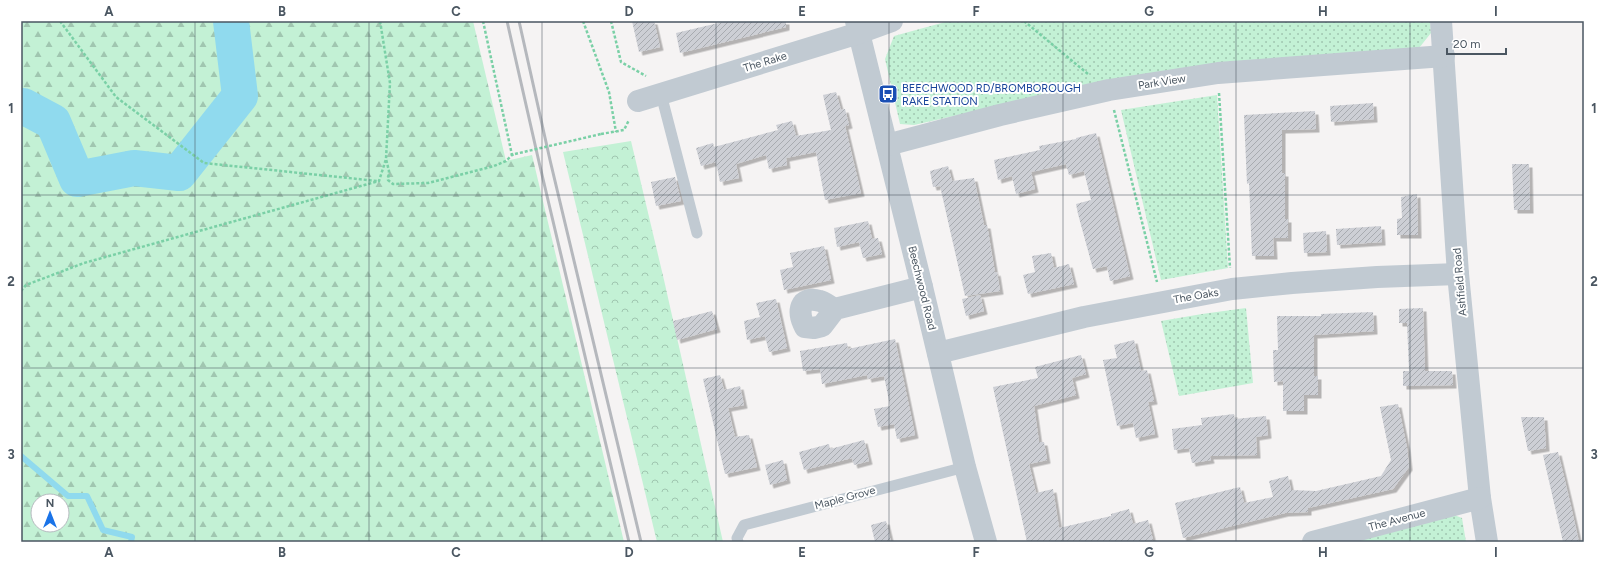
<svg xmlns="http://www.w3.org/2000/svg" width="1605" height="563" font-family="Figtree,sans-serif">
<defs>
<pattern id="grass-dots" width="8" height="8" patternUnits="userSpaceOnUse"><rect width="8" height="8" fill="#c3f1d5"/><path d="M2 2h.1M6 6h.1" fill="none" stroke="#a0c6b0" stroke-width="1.8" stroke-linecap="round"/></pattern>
<pattern id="forest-firs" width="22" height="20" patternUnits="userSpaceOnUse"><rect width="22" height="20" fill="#c3f1d5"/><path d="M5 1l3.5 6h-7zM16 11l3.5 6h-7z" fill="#a0c6b0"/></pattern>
<pattern id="park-crowns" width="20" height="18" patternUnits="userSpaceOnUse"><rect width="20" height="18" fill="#c3f1d5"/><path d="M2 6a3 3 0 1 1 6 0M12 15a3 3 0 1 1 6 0" fill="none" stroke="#a0c6b0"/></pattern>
<pattern id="building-hatch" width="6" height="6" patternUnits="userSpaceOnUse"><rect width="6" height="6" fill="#cdcfd5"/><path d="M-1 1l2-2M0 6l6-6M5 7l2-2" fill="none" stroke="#a8abb0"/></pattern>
<filter id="shadow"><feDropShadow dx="3.5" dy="3.5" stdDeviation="0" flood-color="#0004"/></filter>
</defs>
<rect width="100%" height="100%" fill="#f5f3f3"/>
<g fill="url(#grass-dots)">
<polygon points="949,21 1430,21 1431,33 1419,48 1087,86 914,125 900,124 885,59 894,36"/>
<polygon points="1217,95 1228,268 1161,280 1121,110"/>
<polygon points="1246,308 1253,383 1179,396 1161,321 1202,314"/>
<polygon points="1454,515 1462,518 1466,542 1343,542"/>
</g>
<path fill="url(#forest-firs)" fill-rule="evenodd" d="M21,21H473L506,161L532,155L624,542H21ZM38,501H62V525H38Z"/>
<polygon fill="url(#park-crowns)" points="631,141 664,280 723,542 657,542 563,152"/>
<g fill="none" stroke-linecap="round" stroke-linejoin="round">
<polyline stroke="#90daee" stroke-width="6" points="21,456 68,496 87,496 103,530 132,537 131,542"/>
<polyline stroke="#90daee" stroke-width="36" points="21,106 23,106 53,122 77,179 134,168 179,173 240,96 231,21"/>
</g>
<g fill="url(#building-hatch)" filter="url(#shadow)">
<polygon points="632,21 654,21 660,47 639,52"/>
<polygon points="727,21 786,21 786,27 680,53 676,33"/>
<polygon points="836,92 841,110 845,109 849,125 845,126 861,193 825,200 816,152 786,158 787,165 769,169 766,155 736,164 739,178 720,182 716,162 701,166 696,148 713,143 714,147 778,130 776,125 792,121 796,136 831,130 823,95"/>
<polygon points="1373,103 1374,119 1331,122 1330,106"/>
<polygon points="1315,111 1316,129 1282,130 1282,173 1285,173 1285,219 1288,219 1288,238 1273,238 1274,256 1252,256 1249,183 1247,184 1244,115"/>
<polygon points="1096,133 1130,276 1110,281 1107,266 1093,269 1078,214 1076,204 1091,200 1084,171 1069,175 1066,164 1031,172 1035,189 1016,194 1012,176 998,180 994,160 1040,150 1039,146 1076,139 1076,138"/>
<polygon points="1512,164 1529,164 1530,210 1514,210"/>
<polygon points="948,166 952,181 974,178 984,225 987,225 995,273 997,272 1000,291 965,296 940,186 933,187 930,171"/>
<polygon points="675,177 681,201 656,206 651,182"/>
<polygon points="1417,194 1418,235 1397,235 1397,219 1402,218 1401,197"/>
<polygon points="868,221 872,239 878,238 882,254 863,258 859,242 837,247 834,228"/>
<polygon points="1381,226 1382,242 1337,245 1336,229"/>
<polygon points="1326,231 1327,252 1304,253 1303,233"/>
<polygon points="824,246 831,280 784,290 780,270 793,267 790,253"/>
<polygon points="1051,253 1054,268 1069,264 1074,284 1028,294 1023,275 1035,272 1032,256"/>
<polygon points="980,295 984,311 966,316 962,299"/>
<polygon points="776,299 787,348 769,352 765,336 747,340 744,321 760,317 756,303"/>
<polygon points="1423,308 1425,371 1452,371 1453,385 1403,386 1403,371 1409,371 1407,323 1399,323 1399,309"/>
<polygon points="712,311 717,329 677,340 673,321"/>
<polygon points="1373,312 1374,331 1314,335 1314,376 1318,376 1318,395 1304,395 1304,411 1283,411 1283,381 1274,382 1273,350 1278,350 1277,316 1321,316 1321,314"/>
<polygon points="895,339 915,435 897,439 894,424 878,427 874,409 890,406 884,376 868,379 867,375 822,384 820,369 803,371 800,351 847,343 848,349"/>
<polygon points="1134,340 1141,371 1147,370 1154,401 1148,402 1155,434 1136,438 1133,423 1117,426 1103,360 1117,358 1114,345"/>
<polygon points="1081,355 1086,374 1072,378 1076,395 1034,406 1039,442 1044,442 1047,460 1029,464 1036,493 1053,489 1059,528 1111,516 1111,514 1129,509 1133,524 1148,520 1153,540 1144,542 1027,542 993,387 1038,378 1035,367"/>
<polygon points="720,375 724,390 740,386 744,405 728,408 735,437 749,435 757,467 725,474 703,379"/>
<polygon points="1398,404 1407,448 1409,467 1393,489 1308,508 1308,512 1285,513 1183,538 1175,503 1240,487 1244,503 1273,497 1269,481 1288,476 1291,490 1316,491 1381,476 1391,460 1380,407"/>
<polygon points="1234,414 1235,419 1266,416 1268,435 1256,437 1257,455 1210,456 1211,460 1192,463 1189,448 1174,450 1172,429 1202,425 1201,418"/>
<polygon points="1521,417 1544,417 1546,448 1528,451"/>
<polygon points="864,440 869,461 854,465 852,458 804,470 799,452 829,444 830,449"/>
<polygon points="1558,452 1569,498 1579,542 1563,542 1543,455"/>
<polygon points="783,460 787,480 770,485 765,465"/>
<polygon points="886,521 891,542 875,542 871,525"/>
</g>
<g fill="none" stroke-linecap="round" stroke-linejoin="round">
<g stroke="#7ad0a6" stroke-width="2.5" stroke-dasharray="3 2" stroke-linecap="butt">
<polyline points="60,21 116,97 204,163 377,181"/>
<polyline points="380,21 390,83 386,159 389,171 388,180 393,184 428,183 494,166 506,161 512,155 515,154"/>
<polyline points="483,21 512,155"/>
<polyline points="583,21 609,92 616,132"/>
<polyline points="611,21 621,62 646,76"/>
<polyline points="1024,21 1088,74"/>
<polyline points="1219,93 1230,268"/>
<polyline points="1114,110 1157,282"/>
<polyline points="601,134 624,130 629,120"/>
<polyline points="21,291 26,285 84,263 379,181 386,159"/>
</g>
<g stroke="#c1cad2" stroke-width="11">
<polyline points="661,94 697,233"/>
<polyline points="738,542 737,538 744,525 965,467"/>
</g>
<g stroke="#c1cad2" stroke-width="22">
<polyline points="856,21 922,287 965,467 986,542"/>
<polyline points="1441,21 1458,274 1480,498 1487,542"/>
<polyline points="638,101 859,33 892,21"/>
<polyline points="887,145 1000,115 1109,90 1218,73 1444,56"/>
<path d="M835,309C830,307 825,302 820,301C799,295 797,312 805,327L814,328L822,326L835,309L922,287"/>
<polyline points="938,353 1084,317 1232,289 1292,283 1377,277 1458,274"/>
<polyline points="1313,542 1480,498"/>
</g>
<g stroke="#b5b8bd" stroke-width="3">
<polyline points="507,21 539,162 629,542"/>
<polyline points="519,21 550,160 641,542"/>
</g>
<polyline stroke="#7ad0a6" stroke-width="2.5" stroke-dasharray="3 2" stroke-linecap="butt" points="515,154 601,134"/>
</g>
<path fill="none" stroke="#4a5661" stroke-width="1" stroke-opacity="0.55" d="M195,21V542M369,21V542M542,21V542M716,21V542M889,21V542M1063,21V542M1236,21V542M1410,21V542M21,195H1584M21,368H1584"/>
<defs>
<g id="bus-square" transform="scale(1)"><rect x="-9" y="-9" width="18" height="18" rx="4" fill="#1a4fb4" stroke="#fff"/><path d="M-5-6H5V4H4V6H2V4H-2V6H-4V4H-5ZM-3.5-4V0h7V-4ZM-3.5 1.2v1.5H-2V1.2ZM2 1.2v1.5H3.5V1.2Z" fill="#fff"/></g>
</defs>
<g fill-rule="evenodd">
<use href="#bus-square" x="888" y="94"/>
</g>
<g text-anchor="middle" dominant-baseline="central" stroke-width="4" stroke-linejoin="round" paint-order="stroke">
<g font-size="11" fill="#4a5661" stroke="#fff">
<text transform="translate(765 62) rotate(-17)">The Rake</text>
<text transform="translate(1162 82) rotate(-9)">Park View</text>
<text transform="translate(1460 282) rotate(-95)">Ashfield Road</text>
<text transform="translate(922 288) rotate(76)">Beechwood Road</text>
<text transform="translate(1196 296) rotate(-10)">The Oaks</text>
<text transform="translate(845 498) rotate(-15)">Maple Grove</text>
<text transform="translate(1397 520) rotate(-15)">The Avenue</text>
</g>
<g font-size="11" fill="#164399" stroke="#fff" text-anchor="start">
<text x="902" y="88">BEECHWOOD RD/BROMBOROUGH<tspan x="902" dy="13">RAKE STATION</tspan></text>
</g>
</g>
<rect width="1605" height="563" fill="none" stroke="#ffffff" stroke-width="44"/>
<g transform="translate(50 513)"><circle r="19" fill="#ffffff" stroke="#b7bbc0"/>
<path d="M0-3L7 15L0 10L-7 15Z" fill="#1a73e8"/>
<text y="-6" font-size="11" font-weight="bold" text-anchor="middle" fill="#4a5661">N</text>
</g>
<path d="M1447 48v6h59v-6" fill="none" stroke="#4a5661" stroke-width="2"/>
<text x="1453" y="48" font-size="12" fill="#4a5661" stroke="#ffffff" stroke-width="3" paint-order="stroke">20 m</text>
<rect x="22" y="22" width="1561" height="519" fill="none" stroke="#4a5661" stroke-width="1.5"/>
<g font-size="13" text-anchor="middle" font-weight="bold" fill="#4a5661">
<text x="109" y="16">A</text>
<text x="282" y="16">B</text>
<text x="456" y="16">C</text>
<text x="629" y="16">D</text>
<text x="802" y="16">E</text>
<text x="976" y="16">F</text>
<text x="1149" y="16">G</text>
<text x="1323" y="16">H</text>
<text x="1496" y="16">I</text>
<text x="11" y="113">1</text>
<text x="1594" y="113">1</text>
<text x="11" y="286">2</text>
<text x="1594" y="286">2</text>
<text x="11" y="459">3</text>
<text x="1594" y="459">3</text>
<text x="109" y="557">A</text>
<text x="282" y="557">B</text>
<text x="456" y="557">C</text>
<text x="629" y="557">D</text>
<text x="802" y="557">E</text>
<text x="976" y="557">F</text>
<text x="1149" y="557">G</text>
<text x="1323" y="557">H</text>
<text x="1496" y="557">I</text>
</g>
</svg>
